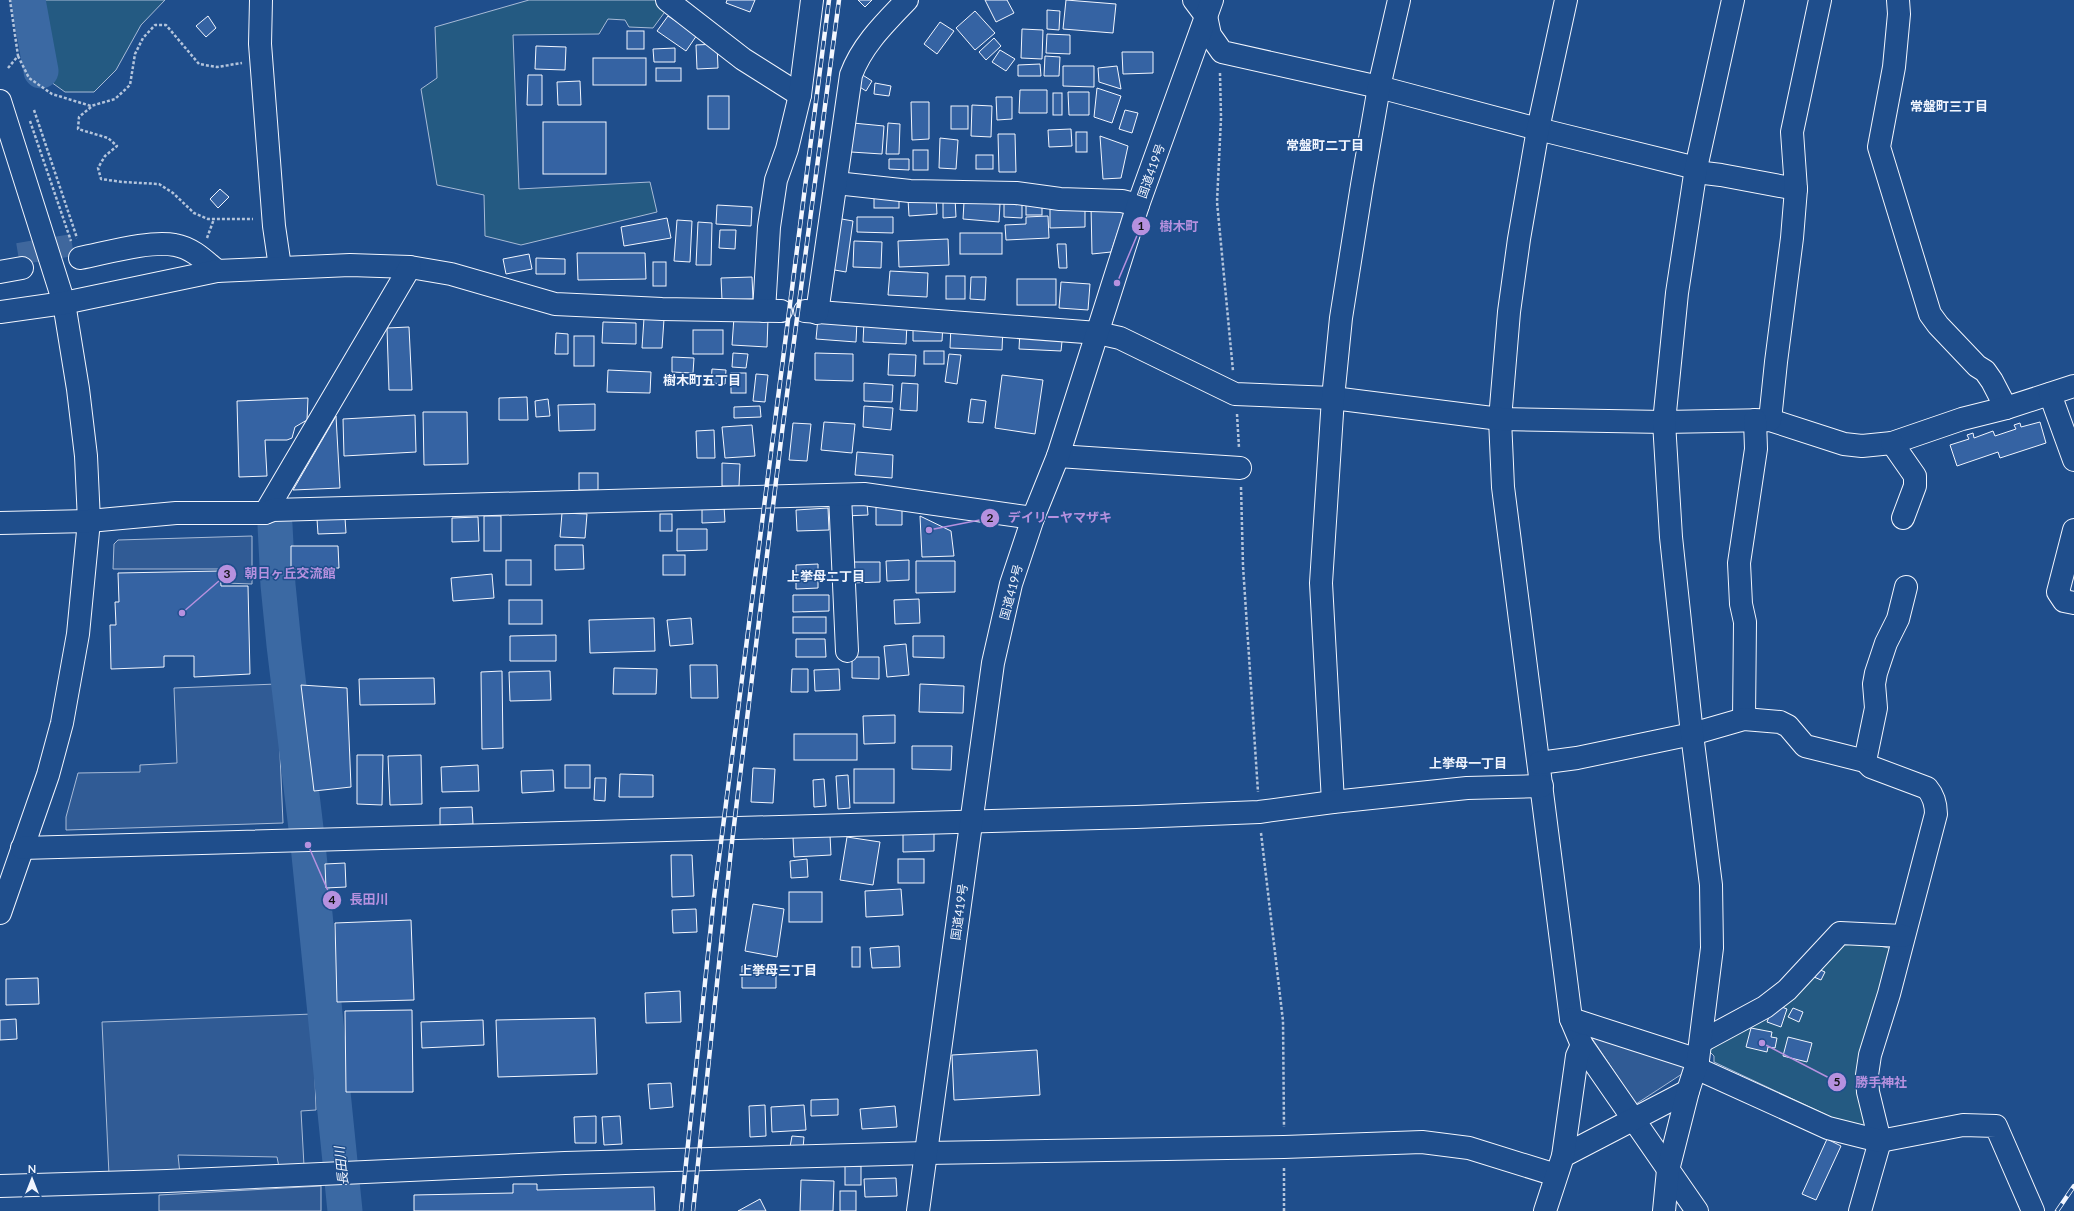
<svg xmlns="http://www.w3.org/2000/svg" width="2074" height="1211" font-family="Lato,'Noto Sans JP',sans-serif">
<rect width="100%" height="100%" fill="#1f4e8c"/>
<g fill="#245a82" stroke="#a8bbd7">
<polygon points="20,0 165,0 141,25 116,70 94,92 65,92 51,82 32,61"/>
<polygon points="529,0 655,0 667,9 653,28 629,27 625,20 608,19 599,34 513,35 519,189 650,182 657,212 521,245 485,236 484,195 437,185 421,89 437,78 435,27"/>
<polygon points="1839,937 1878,941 1880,946 1893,949 1866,1124 1863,1128 1835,1119 1714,1062 1714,1056 1709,1051"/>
</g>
<g fill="#305b95" stroke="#a8bbd7">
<polygon points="252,536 252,584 225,583 225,569 113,569 114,544 118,540"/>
<polygon points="277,684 283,823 66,830 66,817 78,773 140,772 140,765 177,763 174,688"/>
<polygon points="313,1014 316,1110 301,1111 304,1166 279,1167 277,1157 178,1155 180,1174 109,1175 102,1022"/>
<polygon points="1585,1028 1688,1062 1685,1072 1636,1104"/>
<polygon points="321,1186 321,1211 159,1211 159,1195"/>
</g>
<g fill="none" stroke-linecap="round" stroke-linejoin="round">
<g stroke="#3b69a3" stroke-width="35">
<polyline points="28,0 41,71"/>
<polyline points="275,525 278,585 284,645 308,845 345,1211"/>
</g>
</g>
<g fill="#3563a3" stroke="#f2f6ff">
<polygon points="727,0 755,0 750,12 726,3"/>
<polygon points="858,0 872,0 865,7"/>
<polygon points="985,0 1007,0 1014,13 996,22"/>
<polygon points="1066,0 1116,4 1113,33 1063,29"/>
<polygon points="1047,10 1060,11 1059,30 1047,29"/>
<polygon points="975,11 995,33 975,50 956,28"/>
<polygon points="208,16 216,28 206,37 196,26"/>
<polygon points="668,16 697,35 686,51 657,31"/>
<polygon points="940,22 954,31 937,54 924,44"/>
<polygon points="1022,29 1043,30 1042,59 1021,58"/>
<rect x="627" y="31" width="17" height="18"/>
<polygon points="1047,34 1070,35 1070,54 1046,53"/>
<polygon points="994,38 1001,46 986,60 979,52"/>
<polygon points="717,44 718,68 697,69 696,45"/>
<polygon points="536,46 566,47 565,70 535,69"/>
<polygon points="675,48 675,62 654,62 653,49"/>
<polygon points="1000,50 1015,59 1006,71 992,62"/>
<polygon points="1122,52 1153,52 1153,73 1123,74"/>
<polygon points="1045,56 1060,57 1059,76 1044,76"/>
<rect x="593" y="58" width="53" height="27"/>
<polygon points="1040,64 1041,76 1018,76 1018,65"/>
<polygon points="1063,66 1094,66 1094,87 1063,86"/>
<polygon points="1117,66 1121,89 1099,82 1098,68"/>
<rect x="656" y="68" width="25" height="13"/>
<polygon points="861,74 872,81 866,91 855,84"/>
<polygon points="528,75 542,75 542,105 527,105"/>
<polygon points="580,81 581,105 558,105 557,82"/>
<polygon points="875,83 891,86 889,96 874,94"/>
<polygon points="1097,88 1121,96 1112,123 1094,117"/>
<polygon points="1020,90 1047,90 1047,113 1019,113"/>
<polygon points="1068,92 1089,92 1089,115 1069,115"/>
<rect x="1053" y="93" width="9" height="22"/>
<rect x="708" y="96" width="21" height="33"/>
<polygon points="996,97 1012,97 1012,119 997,120"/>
<polygon points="911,102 929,102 929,139 912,140"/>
<polygon points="972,105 992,106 991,137 971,136"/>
<rect x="951" y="106" width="17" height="23"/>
<polygon points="1125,110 1138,113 1132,133 1119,129"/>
<rect x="543" y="122" width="63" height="52"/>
<polygon points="853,123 884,126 882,154 851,152"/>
<polygon points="888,123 900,124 899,154 886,154"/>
<polygon points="1071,129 1072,146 1049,147 1048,130"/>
<rect x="1076" y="132" width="11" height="20"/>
<polygon points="998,134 1015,134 1016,172 999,172"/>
<polygon points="1100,136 1128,146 1121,178 1103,179"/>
<polygon points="940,138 958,140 956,169 939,168"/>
<rect x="913" y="150" width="15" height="20"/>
<rect x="976" y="155" width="17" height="14"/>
<polygon points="889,159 909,159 909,170 889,169"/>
<polygon points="220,189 229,197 218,208 210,199"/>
<rect x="874" y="197" width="25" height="11"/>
<polygon points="936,198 937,214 909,216 908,199"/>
<polygon points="943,198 955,198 956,217 943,218"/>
<polygon points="1004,199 1022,200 1022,218 1004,217"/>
<polygon points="964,202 1000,204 999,222 963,219"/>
<rect x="1026" y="202" width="16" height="13"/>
<polygon points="717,205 752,207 751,226 716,224"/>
<polygon points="1091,206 1126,208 1111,252 1092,254"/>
<polygon points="1085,208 1085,227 1050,228 1050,209"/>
<polygon points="1048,216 1049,238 1006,240 1005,225 1026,224 1026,217"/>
<polygon points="857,217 893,217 893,233 857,232"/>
<polygon points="667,218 671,238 624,246 621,227"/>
<polygon points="836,218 853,221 846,272 829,269"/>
<polygon points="677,220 692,221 690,262 674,261"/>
<polygon points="698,222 712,223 711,265 696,265"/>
<polygon points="720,230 736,230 735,249 719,248"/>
<rect x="960" y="233" width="42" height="21"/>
<polygon points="948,239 949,265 899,267 898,241"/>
<polygon points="854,241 882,242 881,268 853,267"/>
<polygon points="1057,244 1066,244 1067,268 1059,268"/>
<polygon points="577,253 645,253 646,279 578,280"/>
<polygon points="529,254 532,269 506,274 503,259"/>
<polygon points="536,258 565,259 565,274 536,274"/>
<rect x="653" y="262" width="13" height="24"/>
<polygon points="890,271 928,273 927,297 888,295"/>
<rect x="946" y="276" width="19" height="23"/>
<polygon points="752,277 753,299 722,300 721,278"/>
<polygon points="971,277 986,277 985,300 970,299"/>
<rect x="1017" y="279" width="39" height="26"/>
<polygon points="1061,282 1090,284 1088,310 1059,308"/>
<polygon points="734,317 768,319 767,347 732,345"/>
<polygon points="644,318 664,319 662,348 642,348"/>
<polygon points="818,318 857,321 856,342 816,339"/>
<polygon points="864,321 907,323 906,344 863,342"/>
<polygon points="603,322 636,323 636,344 602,343"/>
<polygon points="913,323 943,324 942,341 913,341"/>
<polygon points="951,325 1003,327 1002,350 950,348"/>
<polygon points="409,327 412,390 389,390 387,328"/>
<rect x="693" y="330" width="30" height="24"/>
<polygon points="1020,330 1063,332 1061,351 1019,349"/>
<polygon points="556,333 568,334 568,354 555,354"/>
<rect x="574" y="336" width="20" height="30"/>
<rect x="924" y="351" width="20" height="13"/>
<polygon points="733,353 748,354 746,368 732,367"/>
<polygon points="815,353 853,354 853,381 815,380"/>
<polygon points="889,354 916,355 915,376 888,375"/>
<polygon points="949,354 961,355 957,384 945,382"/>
<polygon points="672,357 694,358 693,373 672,372"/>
<polygon points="712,369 726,370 725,384 711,383"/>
<polygon points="608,370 651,372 650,393 607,392"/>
<rect x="731" y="373" width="15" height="20"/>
<polygon points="756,374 768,375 765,402 753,401"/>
<polygon points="1002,375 1043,380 1035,434 995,428"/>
<polygon points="864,383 893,385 892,402 864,401"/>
<polygon points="902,383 918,384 917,411 900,410"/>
<polygon points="527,397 528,420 499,420 499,398"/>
<polygon points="308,398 307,420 295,427 292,438 287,440 265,440 267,476 239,477 237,401"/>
<polygon points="548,399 550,416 536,417 535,401"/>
<polygon points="971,399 986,401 983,423 968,422"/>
<polygon points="595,404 595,430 559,431 558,405"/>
<polygon points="760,406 761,417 734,418 734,407"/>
<polygon points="864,406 893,408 891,430 863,427"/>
<polygon points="423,412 467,412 468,464 424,465"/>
<polygon points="415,415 416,452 344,456 343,419"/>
<polygon points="336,416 340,488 293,490"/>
<polygon points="824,422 855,424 852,453 821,450"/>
<polygon points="2040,422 2046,443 2000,458 1998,452 1957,466 1950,445 1969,439 1967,435 1973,433 1974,438 1993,431 1995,436 2016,429 2014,425 2020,423 2021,427"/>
<polygon points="793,423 811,424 807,461 789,460"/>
<polygon points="752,425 755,456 725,458 722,427"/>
<polygon points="714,430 715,458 697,458 696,431"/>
<polygon points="857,452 893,455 892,478 855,475"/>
<polygon points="722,463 740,464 739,486 722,486"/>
<rect x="579" y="473" width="19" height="17"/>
<polygon points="867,503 868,515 844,516 843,505"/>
<polygon points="876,505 902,506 902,525 876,525"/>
<polygon points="702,506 724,506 725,522 702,523"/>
<polygon points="828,508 829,530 797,531 796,510"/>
<polygon points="562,513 587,514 585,538 560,537"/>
<rect x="660" y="514" width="12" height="17"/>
<rect x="484" y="516" width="17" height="35"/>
<polygon points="920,516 951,531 954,556 922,557"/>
<polygon points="478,517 479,541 452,542 452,518"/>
<polygon points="345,518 346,533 318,534 317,519"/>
<polygon points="677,529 707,529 707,550 677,551"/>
<polygon points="555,545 583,545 584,569 555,570"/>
<polygon points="291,546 338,546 339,568 291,569"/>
<rect x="663" y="555" width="22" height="20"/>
<rect x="506" y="560" width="25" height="25"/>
<polygon points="909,560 909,580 887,581 886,561"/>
<polygon points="916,561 955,561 955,592 916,593"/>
<polygon points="849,562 880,562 880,582 849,583"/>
<polygon points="818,564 818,588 796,589 796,565"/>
<polygon points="220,571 221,586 248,586 250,674 194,677 194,656 164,656 164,667 111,669 110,625 116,625 115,602 119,602 118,573"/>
<polygon points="492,574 494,598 453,601 451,578"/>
<polygon points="793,595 829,595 829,611 793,612"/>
<polygon points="919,599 920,623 895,624 894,600"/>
<rect x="509" y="600" width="33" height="24"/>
<rect x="793" y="617" width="33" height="16"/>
<polygon points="654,618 655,651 590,653 589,620"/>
<polygon points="691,618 693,644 670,646 667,620"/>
<polygon points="556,635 556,661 510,661 510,636"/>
<polygon points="913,636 944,636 944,658 913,657"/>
<polygon points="796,639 825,639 826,657 796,657"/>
<polygon points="906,644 909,675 887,677 884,646"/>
<polygon points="852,657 879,657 879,679 852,678"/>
<polygon points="690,665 717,665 718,698 691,698"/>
<polygon points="614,668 657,669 656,694 613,694"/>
<polygon points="792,669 808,669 808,692 791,692"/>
<polygon points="839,669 840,690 815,691 814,670"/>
<polygon points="502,671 503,748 482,749 481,672"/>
<polygon points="550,671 551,700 510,701 509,672"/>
<polygon points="434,678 435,704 360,705 359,679"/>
<polygon points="920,684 964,686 963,713 919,712"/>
<polygon points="301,685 347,688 351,787 314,791"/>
<polygon points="895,715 895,743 864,744 863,716"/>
<rect x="794" y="734" width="63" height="26"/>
<polygon points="912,746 952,746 951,770 912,769"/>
<polygon points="357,755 383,755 382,805 357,804"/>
<polygon points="421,755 422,804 390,805 388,756"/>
<polygon points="478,765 479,791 442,792 441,767"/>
<rect x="565" y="765" width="25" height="23"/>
<polygon points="753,768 775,769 773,803 751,802"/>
<rect x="854" y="769" width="40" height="34"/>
<polygon points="553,770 554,791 522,793 521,771"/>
<polygon points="620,774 653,775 653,797 619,797"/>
<polygon points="848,775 850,808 838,809 836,776"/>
<polygon points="595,778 606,778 605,801 594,800"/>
<polygon points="824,779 826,806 814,807 813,780"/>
<polygon points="472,807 473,824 440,825 440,808"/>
<polygon points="934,829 934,851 903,852 903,830"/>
<polygon points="830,835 831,855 794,857 793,837"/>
<polygon points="847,837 880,842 873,885 840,880"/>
<polygon points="671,855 692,855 694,896 672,897"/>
<polygon points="807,859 808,877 791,878 790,861"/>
<rect x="898" y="859" width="26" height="24"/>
<polygon points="345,863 346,887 326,888 325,864"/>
<polygon points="901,889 903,915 866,917 865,891"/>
<rect x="789" y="892" width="33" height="30"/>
<polygon points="753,904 784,909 777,957 745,951"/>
<polygon points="696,909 697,932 673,933 672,910"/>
<polygon points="411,920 414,1000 337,1002 335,923"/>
<polygon points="899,946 900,967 872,968 870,948"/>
<rect x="852" y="947" width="8" height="20"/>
<polygon points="776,965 776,988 742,988 742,966"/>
<polygon points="1818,969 1825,972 1821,980 1814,977"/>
<polygon points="38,978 39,1004 6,1005 6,979"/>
<polygon points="680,991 681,1022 646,1023 645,993"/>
<polygon points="1774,1004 1787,1009 1781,1027 1767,1022"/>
<polygon points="1793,1008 1803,1012 1799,1022 1788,1017"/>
<polygon points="412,1010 413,1092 346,1092 345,1011"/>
<polygon points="595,1018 597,1074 498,1077 496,1020"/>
<polygon points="16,1019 17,1039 0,1040 0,1020"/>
<polygon points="483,1020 484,1045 422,1048 421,1022"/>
<polygon points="1751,1028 1772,1032 1771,1037 1777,1038 1775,1048 1768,1047 1767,1052 1746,1047"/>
<polygon points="1788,1037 1812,1043 1807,1062 1783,1056"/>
<polygon points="1037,1050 1040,1095 954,1100 952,1055"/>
<polygon points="671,1083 673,1107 650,1109 648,1084"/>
<polygon points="838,1099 838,1115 811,1116 811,1100"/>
<polygon points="765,1105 766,1136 750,1137 749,1106"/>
<polygon points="804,1105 806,1130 772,1132 771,1107"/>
<polygon points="895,1106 897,1127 862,1129 860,1109"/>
<polygon points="596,1116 596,1143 575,1143 574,1117"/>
<polygon points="620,1116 622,1144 604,1145 602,1117"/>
<polygon points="792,1136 804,1137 803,1148 790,1147"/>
<polygon points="1827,1139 1841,1146 1816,1200 1802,1194"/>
<rect x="845" y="1166" width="16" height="19"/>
<polygon points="896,1178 897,1196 865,1197 864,1179"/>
<polygon points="801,1180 834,1181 833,1211 800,1211"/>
<polygon points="513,1184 537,1184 537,1190 654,1187 655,1211 414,1211 414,1195 513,1193"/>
<rect x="840" y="1191" width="16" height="20"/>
<polygon points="760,1199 766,1211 738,1211"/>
</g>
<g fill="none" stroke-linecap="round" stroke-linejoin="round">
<polyline stroke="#3f679d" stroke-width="22" stroke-dasharray="22 11" stroke-linecap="butt" points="18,254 79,244"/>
<g stroke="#f2f6ff" stroke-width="24">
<g id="minor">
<polyline points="261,0 260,44 274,226 280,267"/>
<polyline points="667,0 743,59 800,95"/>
<polyline points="1194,0 1206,16 1210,35 1222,52 1379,87 1538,129 1696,168"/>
<polyline points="1566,0 1538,129 1519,239 1509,312 1500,419 1503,487 1571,1019 1582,1045 1697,1211"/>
<polyline points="1898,0 1899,14 1894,67 1879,147 1930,314 1938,325 1977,366 1985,371 1992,381 2006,408"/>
<polyline points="0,101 64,303 78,389 86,456 89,521 78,634 62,723 48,775 0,913"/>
<polyline points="1696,172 1721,175 1796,189"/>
<polyline points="836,183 910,191 1016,193 1060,199 1122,201 1138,205"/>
<path d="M80,258C106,253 150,240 175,245C192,248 204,260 217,271"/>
<polyline points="0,272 22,268"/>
<polyline points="764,311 769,227 776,180 787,149 800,95 812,0"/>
<polyline points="805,311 1098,333 1120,338 1235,394 1333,398 1500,419 1664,422 1770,420 1844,444 1862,446 1892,443 1962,419 2006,408 2074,386"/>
<polyline points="0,312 64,303 217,271 350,265 410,267 451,274 555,304 662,309 781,311"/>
<path d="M817,313L851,75C862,45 885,23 907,0"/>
<polyline points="2050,394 2074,460"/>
<polyline points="1770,420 1776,362 1792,238 1796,189 1792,132 1820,0"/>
<polyline points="1892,443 1915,476 1915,486 1903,518"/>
<polyline points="1058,456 1240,468"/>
<polyline points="840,495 847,651"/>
<polyline points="265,513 410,267"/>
<polyline points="0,523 89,521 176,513 265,513 273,510 864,494 1033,518"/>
<polyline points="2074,530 2058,592 2064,601 2074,603"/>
<polyline points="1744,719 1745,622 1741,604 1739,563 1756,449 1755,420"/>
<polyline points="1865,761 1876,708 1874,684 1876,673 1886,643 1898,619 1906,587"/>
<path d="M1539,763L1577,758L1692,734L1744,719L1780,722L1788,726L1805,746L1865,761L1871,767L1927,788C1933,795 1936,804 1936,814L1889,994L1870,1055L1867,1075L1868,1092L1880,1141L1860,1211"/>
<polyline points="1333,802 1321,583 1333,398 1341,318 1362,185 1379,87 1399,0"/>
<polyline points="22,848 1136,817 1259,812 1333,802 1467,788 1542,786"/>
<polyline points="1571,1019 1698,1060"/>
<polyline points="1702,1041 1765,1007 1787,990 1840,933 1903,936"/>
<polyline points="1696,1068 1828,1128 1880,1141 1963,1125 1996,1126 2033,1211"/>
<polyline points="1563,1156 1688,1091"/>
<polyline points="0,1186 167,1181 565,1163 926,1153 1284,1147 1422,1142 1469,1148 1556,1175"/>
<polyline points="1545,1211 1563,1156 1577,1056 1582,1045"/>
<polyline points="1664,1211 1668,1170 1688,1091 1698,1060 1712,948 1711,885 1692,734 1671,537 1664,422 1677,293 1696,168 1733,0"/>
</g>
</g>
<g stroke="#f2f6ff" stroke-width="24">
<polyline id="highway" points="918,1211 993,663 1011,584 1033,518 1058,456 1138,205 1212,0"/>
</g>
<g stroke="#b3c4dc" stroke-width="2.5" stroke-dasharray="3 2" stroke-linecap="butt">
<polyline points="18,56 29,78 52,94 91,106 115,99 130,85 135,54 143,38 155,25 166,25 199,64 217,67 242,63"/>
<polyline points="8,68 18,56 10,0"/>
<polyline points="1220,73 1221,118 1217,202 1233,371"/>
<polyline points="91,107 79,117 78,129 108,138 117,146 105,156 98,168 101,179 122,182 159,184 173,193 194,213 208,219 253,219"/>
<polyline points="34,110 77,238"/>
<polyline points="30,121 71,241"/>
<polyline points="207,238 214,219"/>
<polyline points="1237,414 1239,448"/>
<polyline points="1241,487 1243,566 1258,792"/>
<polyline points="1261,833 1283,1021 1284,1127"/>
<polyline points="1284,1211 1284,1168"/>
</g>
<use href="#minor" stroke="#1f4e8c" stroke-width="22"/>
<use href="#highway" stroke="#1f4e8c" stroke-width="22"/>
<g stroke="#f2f6ff" stroke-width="4.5">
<g id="rail">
<polyline points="681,1211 714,897 829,0"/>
<polyline points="693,1211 731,850 782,432 839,0"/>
<polyline points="2057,1211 2074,1186"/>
</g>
</g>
<use href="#rail" stroke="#1f4e8c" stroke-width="3" stroke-dasharray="9" stroke-linecap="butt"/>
</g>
<g text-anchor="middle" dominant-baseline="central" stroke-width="3" stroke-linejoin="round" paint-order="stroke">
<g font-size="12" fill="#f2f6ff" stroke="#1f4e8c">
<text transform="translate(1151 171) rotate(-70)">国道419号</text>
<text transform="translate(1011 592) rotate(-75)">国道419号</text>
<text transform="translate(959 912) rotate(-82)">国道419号</text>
</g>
<g font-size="13" font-weight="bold" fill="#f2f6ff" stroke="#1f4e8c">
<text x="1949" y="106">常盤町三丁目</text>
<text x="1325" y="145">常盤町二丁目</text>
<text x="702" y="380">樹木町五丁目</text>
<text x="826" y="576">上挙母二丁目</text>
<text x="1468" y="763">上挙母一丁目</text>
<text x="778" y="970">上挙母三丁目</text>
</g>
<g font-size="13" font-style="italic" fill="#f2f6ff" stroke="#1f4e8c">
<text transform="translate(341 1166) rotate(-96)">長田川</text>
</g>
</g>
<path fill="none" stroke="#b691df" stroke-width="1.5" d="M1117 283L1141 226M929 530L990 518M182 613L227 574M308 845L332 900M1762 1043L1837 1082"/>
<g fill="#b691df" stroke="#1f4e8c" stroke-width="1.5">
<circle cx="1117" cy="283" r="4"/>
<circle cx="929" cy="530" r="4"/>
<circle cx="182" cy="613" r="4"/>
<circle cx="308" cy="845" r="4"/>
<circle cx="1762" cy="1043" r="4"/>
<circle cx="1141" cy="226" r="10"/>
<circle cx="990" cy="518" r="10"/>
<circle cx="227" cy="574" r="10"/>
<circle cx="332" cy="900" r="10"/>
<circle cx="1837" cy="1082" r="10"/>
</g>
<g font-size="12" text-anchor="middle" font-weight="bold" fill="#111">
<text x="1141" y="230">1</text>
<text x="990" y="522">2</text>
<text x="227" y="578">3</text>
<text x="332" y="904">4</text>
<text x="1837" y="1086">5</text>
</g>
<g font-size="13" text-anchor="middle" font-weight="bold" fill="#b691df" stroke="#1f4e8c" stroke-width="3" stroke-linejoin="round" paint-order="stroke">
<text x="1179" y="231">樹木町</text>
<text x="1060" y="522">デイリーヤマザキ</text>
<text x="290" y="578">朝日ヶ丘交流館</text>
<text x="369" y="904">長田川</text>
<text x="1881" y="1087">勝手神社</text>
</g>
<g transform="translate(32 1179)" stroke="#1f4e8c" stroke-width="3" paint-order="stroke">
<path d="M0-3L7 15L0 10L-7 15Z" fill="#f2f6ff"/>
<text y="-6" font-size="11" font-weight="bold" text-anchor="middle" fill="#f2f6ff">N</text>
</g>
</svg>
